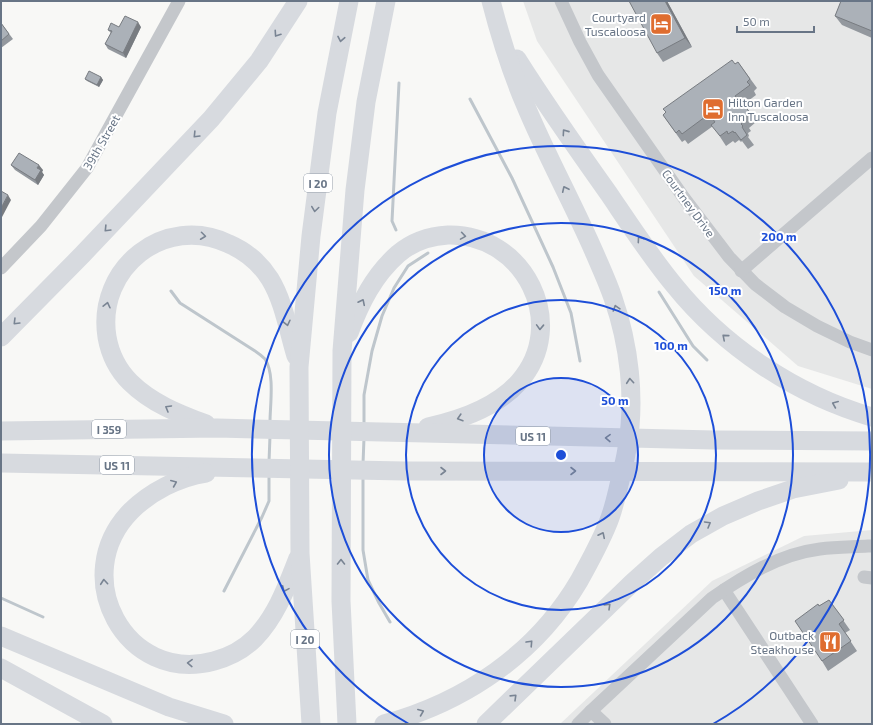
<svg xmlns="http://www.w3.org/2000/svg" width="873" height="725" font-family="'Exo 2',sans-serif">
<rect width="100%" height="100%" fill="#f8f8f6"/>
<g fill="#e6e7e7">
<polygon points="523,1 872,1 872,389 798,366 694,276 537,41"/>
<polygon points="872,530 872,724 560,724 712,581 804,536"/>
</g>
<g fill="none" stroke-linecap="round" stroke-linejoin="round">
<g stroke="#bec6cc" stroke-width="3">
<polyline points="470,99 512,178 553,267 571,313 580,361"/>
<polyline points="396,230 392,221 399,83"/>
<path d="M171,291L180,303L255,351C258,353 262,356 265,359C275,374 270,405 270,422"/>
<polyline points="659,292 693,346 707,360"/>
<polyline points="364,424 364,395 372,351 382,316 394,288 408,266 428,253"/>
<polyline points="269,462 270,436"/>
<polyline points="363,464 364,438"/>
<polyline points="363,476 363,550 368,580 379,603 390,622"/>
<polyline points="224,591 262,517 269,501 269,474"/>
<polyline points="1,598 43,617"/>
</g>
<g stroke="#c4c7cb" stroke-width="13">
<polyline points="561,1 580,42 598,75 684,198 729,257 755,284 785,307 817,326 850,342 872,350"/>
<polyline points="1,268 41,226 87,168 179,1"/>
<polyline points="741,271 872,158"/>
<polyline points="864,577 872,578"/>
<polyline points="724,590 812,724"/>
<polyline points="578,724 591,711"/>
<path d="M605,724L591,711L712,598C744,576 780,554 820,549C836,547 852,547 868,546H872"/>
</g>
<g stroke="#d7dadf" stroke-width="19">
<path d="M517,59C546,105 577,149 609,194C630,225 650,256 674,285C724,347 796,395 872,417"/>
<path d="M349,333C360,303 374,275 398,254C412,242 430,236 448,235C524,233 570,324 519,382C496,408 460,420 428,427"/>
<polyline points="1,337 82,255 211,119 259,61 298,1"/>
<path d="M206,424C179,414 151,403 130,382C118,370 110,354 107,337C96,268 165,213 229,244C245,251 260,263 270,279C284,302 288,330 296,356"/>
<polyline points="1,431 217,428 713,440 872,441"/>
<polyline points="1,463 404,471 872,472"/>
<path d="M206,473C179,477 150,492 131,511C67,576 126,685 214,661C229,657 244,649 255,638C277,615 287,586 298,558"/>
<polyline points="1,636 169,707 224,724"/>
<polyline points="1,668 103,724"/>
<polyline points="311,724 300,553 299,367 311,236 327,113 349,1"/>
<polyline points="347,724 341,601 342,351 355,190 366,102 386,1"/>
<path d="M384,724C465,702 536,654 579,581C589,563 600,543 608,523C614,509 617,492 621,477C623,467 626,457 627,448C636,399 629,344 613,298C608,283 601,268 595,254C573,203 546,155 525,104C511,71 500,36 491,1"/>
<polyline points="486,724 633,582 661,557 691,534 723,516 758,501 793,489 839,480"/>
</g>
</g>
<g fill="#93989e">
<polygon points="667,1 692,47 663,62 657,53"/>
<polygon points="840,1 872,1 872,38 842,25 835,16 841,2"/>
<polygon points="1,23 13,39 1,48"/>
<polygon points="119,27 141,27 126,58 108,49 105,44 111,33 108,30"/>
<polygon points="738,62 757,88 754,91 756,95 744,104 756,122 749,128 751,131 748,133 749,136 748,137 754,145 748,149 742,141 741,142 739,140 735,143 733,141 726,146 713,126 688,144 685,140 682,142 663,115"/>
<polygon points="101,77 103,80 99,87 87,81 85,79"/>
<polygon points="11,165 43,170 42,172 44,175 38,185 15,170"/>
<polygon points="829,600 850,630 845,633 857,651 828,671 822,661 819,606"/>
</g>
<g fill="#787c81">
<polygon points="665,1 667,1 692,47 685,38"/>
<polygon points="138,22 141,27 126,58 123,53"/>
<polygon points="101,77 103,80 99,87 97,85"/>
<polygon points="39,165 43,170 42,172 44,175 38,185 35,180 37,168"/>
<polygon points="8,195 11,200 1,219 1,208"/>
</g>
<g fill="#abb1b8" stroke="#787c81">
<polygon points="629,1 665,1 685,38 657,53"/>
<polygon points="841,1 872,1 872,31 835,16"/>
<polygon points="125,16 138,22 123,53 105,44 112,31 108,30 111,23 119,27"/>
<polygon points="1,23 9,34 1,41"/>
<polygon points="732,60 735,64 738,62 750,79 747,82 750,85 735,96 741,104 743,103 750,113 742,118 744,121 741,124 743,126 742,127 747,135 741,140 735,132 734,133 733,131 728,134 727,131 720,136 711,125 715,122 709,114 682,134 679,130 676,133 663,115 666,112 663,109"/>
<polygon points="89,71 101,77 97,85 85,79"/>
<polygon points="19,153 39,165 37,168 41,170 35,180 11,165"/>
<polygon points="1,191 8,195 1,208"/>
<polygon points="829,600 844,620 839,624 851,641 822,661 795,621 818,604 819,606"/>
</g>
<defs><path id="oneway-chevron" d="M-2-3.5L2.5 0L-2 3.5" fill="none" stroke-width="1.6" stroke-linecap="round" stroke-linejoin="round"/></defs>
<g stroke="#798493">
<use href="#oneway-chevron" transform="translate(277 34) rotate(124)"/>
<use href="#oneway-chevron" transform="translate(341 39) rotate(101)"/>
<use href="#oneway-chevron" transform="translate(565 132) rotate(-125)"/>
<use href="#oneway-chevron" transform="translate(196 135) rotate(134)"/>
<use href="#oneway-chevron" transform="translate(565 189) rotate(-115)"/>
<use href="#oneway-chevron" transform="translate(315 209) rotate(98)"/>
<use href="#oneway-chevron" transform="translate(107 229) rotate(134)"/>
<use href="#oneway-chevron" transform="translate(203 236) rotate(7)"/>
<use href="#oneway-chevron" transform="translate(463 236) rotate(9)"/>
<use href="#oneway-chevron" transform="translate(640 239) rotate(-125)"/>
<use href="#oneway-chevron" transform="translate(362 302) rotate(-64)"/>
<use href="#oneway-chevron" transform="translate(107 305) rotate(-77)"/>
<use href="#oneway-chevron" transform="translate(616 308) rotate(-107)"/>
<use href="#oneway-chevron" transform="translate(16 322) rotate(135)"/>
<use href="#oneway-chevron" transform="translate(287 323) rotate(77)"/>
<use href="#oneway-chevron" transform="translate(540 327) rotate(92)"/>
<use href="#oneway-chevron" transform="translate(725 337) rotate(-139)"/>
<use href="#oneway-chevron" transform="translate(630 381) rotate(-95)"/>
<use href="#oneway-chevron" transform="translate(835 404) rotate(-157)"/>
<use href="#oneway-chevron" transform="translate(168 408) rotate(-150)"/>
<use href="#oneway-chevron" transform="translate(460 418) rotate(163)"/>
<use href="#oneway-chevron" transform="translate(608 438) rotate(-179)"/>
<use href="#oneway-chevron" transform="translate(443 471)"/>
<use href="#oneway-chevron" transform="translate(573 471)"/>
<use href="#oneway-chevron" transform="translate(174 483) rotate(-23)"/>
<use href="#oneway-chevron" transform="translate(708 524) rotate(-30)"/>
<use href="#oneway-chevron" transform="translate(602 535) rotate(-64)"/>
<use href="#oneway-chevron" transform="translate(341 562) rotate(-90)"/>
<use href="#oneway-chevron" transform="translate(104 582) rotate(-95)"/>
<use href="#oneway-chevron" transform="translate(285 589) rotate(114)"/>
<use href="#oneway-chevron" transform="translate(608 606) rotate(-44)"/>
<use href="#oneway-chevron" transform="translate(530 643) rotate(-47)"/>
<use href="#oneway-chevron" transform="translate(190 663) rotate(-178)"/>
<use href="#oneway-chevron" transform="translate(514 697) rotate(-44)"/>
<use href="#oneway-chevron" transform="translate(421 712) rotate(-22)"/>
</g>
<circle cx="561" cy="455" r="77" fill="#1d4ed8" fill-opacity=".12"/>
<g fill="none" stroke="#1d4ed8" stroke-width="2">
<circle cx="561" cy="455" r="77"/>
<circle cx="561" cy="455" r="155"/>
<circle cx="561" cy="455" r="232"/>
<path d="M409 724A309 309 0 1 1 713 724"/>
</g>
<defs>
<g id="hotel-square" transform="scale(1.15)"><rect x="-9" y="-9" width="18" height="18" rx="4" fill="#df6d2f" stroke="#fff"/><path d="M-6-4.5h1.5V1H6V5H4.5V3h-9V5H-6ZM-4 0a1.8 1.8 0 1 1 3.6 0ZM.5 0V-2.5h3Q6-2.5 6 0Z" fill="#fff"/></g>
<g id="restaurant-square" transform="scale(1.15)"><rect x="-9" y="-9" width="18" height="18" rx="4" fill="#df6d2f" stroke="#fff"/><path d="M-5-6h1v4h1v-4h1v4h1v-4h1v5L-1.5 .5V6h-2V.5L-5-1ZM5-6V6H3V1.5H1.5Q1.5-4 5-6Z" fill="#fff"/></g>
</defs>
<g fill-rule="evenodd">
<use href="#hotel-square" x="661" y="24"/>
<use href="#hotel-square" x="713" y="109"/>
<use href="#restaurant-square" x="830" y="642"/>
</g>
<g text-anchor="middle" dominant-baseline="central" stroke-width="4" stroke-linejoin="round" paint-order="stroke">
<g fill="#fff" stroke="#959eaa" stroke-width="1">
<rect x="304" y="174" width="28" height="18" rx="3"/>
<rect x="92" y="420" width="34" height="18" rx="3"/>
<rect x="516" y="427" width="34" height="18" rx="3"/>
<rect x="100" y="456" width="34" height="18" rx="3"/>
<rect x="291" y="630" width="28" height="18" rx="3"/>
</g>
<g font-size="11" font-weight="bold" fill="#687586">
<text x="318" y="183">I 20</text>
<text x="109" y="429">I 359</text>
<text x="533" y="436">US 11</text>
<text x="117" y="465">US 11</text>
<text x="305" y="639">I 20</text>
</g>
<g font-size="12" fill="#687586" stroke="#fff" text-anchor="end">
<text x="646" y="17">Courtyard<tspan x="646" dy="14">Tuscaloosa</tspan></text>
<text x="728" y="102" text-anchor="start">Hilton Garden<tspan x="728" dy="14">Inn Tuscaloosa</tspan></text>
<text x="814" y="635">Outback<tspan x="814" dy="14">Steakhouse</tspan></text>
</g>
<g font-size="12" fill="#687586" stroke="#fff">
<text transform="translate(101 142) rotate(-60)">39th Street</text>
<text transform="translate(689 203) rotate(54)">Courtney Drive</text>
</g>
</g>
<circle cx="561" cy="455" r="6" fill="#1d4ed8" stroke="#fff" stroke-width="2"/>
<g font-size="12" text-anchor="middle" font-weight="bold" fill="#1d4ed8" stroke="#fff" stroke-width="4" stroke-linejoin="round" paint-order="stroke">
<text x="779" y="241">200 m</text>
<text x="725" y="295">150 m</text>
<text x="671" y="350">100 m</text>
<text x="615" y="405">50 m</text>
</g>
<rect width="873" height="725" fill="none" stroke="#687586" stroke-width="4"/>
<path d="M737 26v6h77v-6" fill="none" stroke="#687586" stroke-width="2"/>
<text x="743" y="26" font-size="12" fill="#687586" stroke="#ffffff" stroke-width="3" paint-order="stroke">50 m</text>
</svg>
